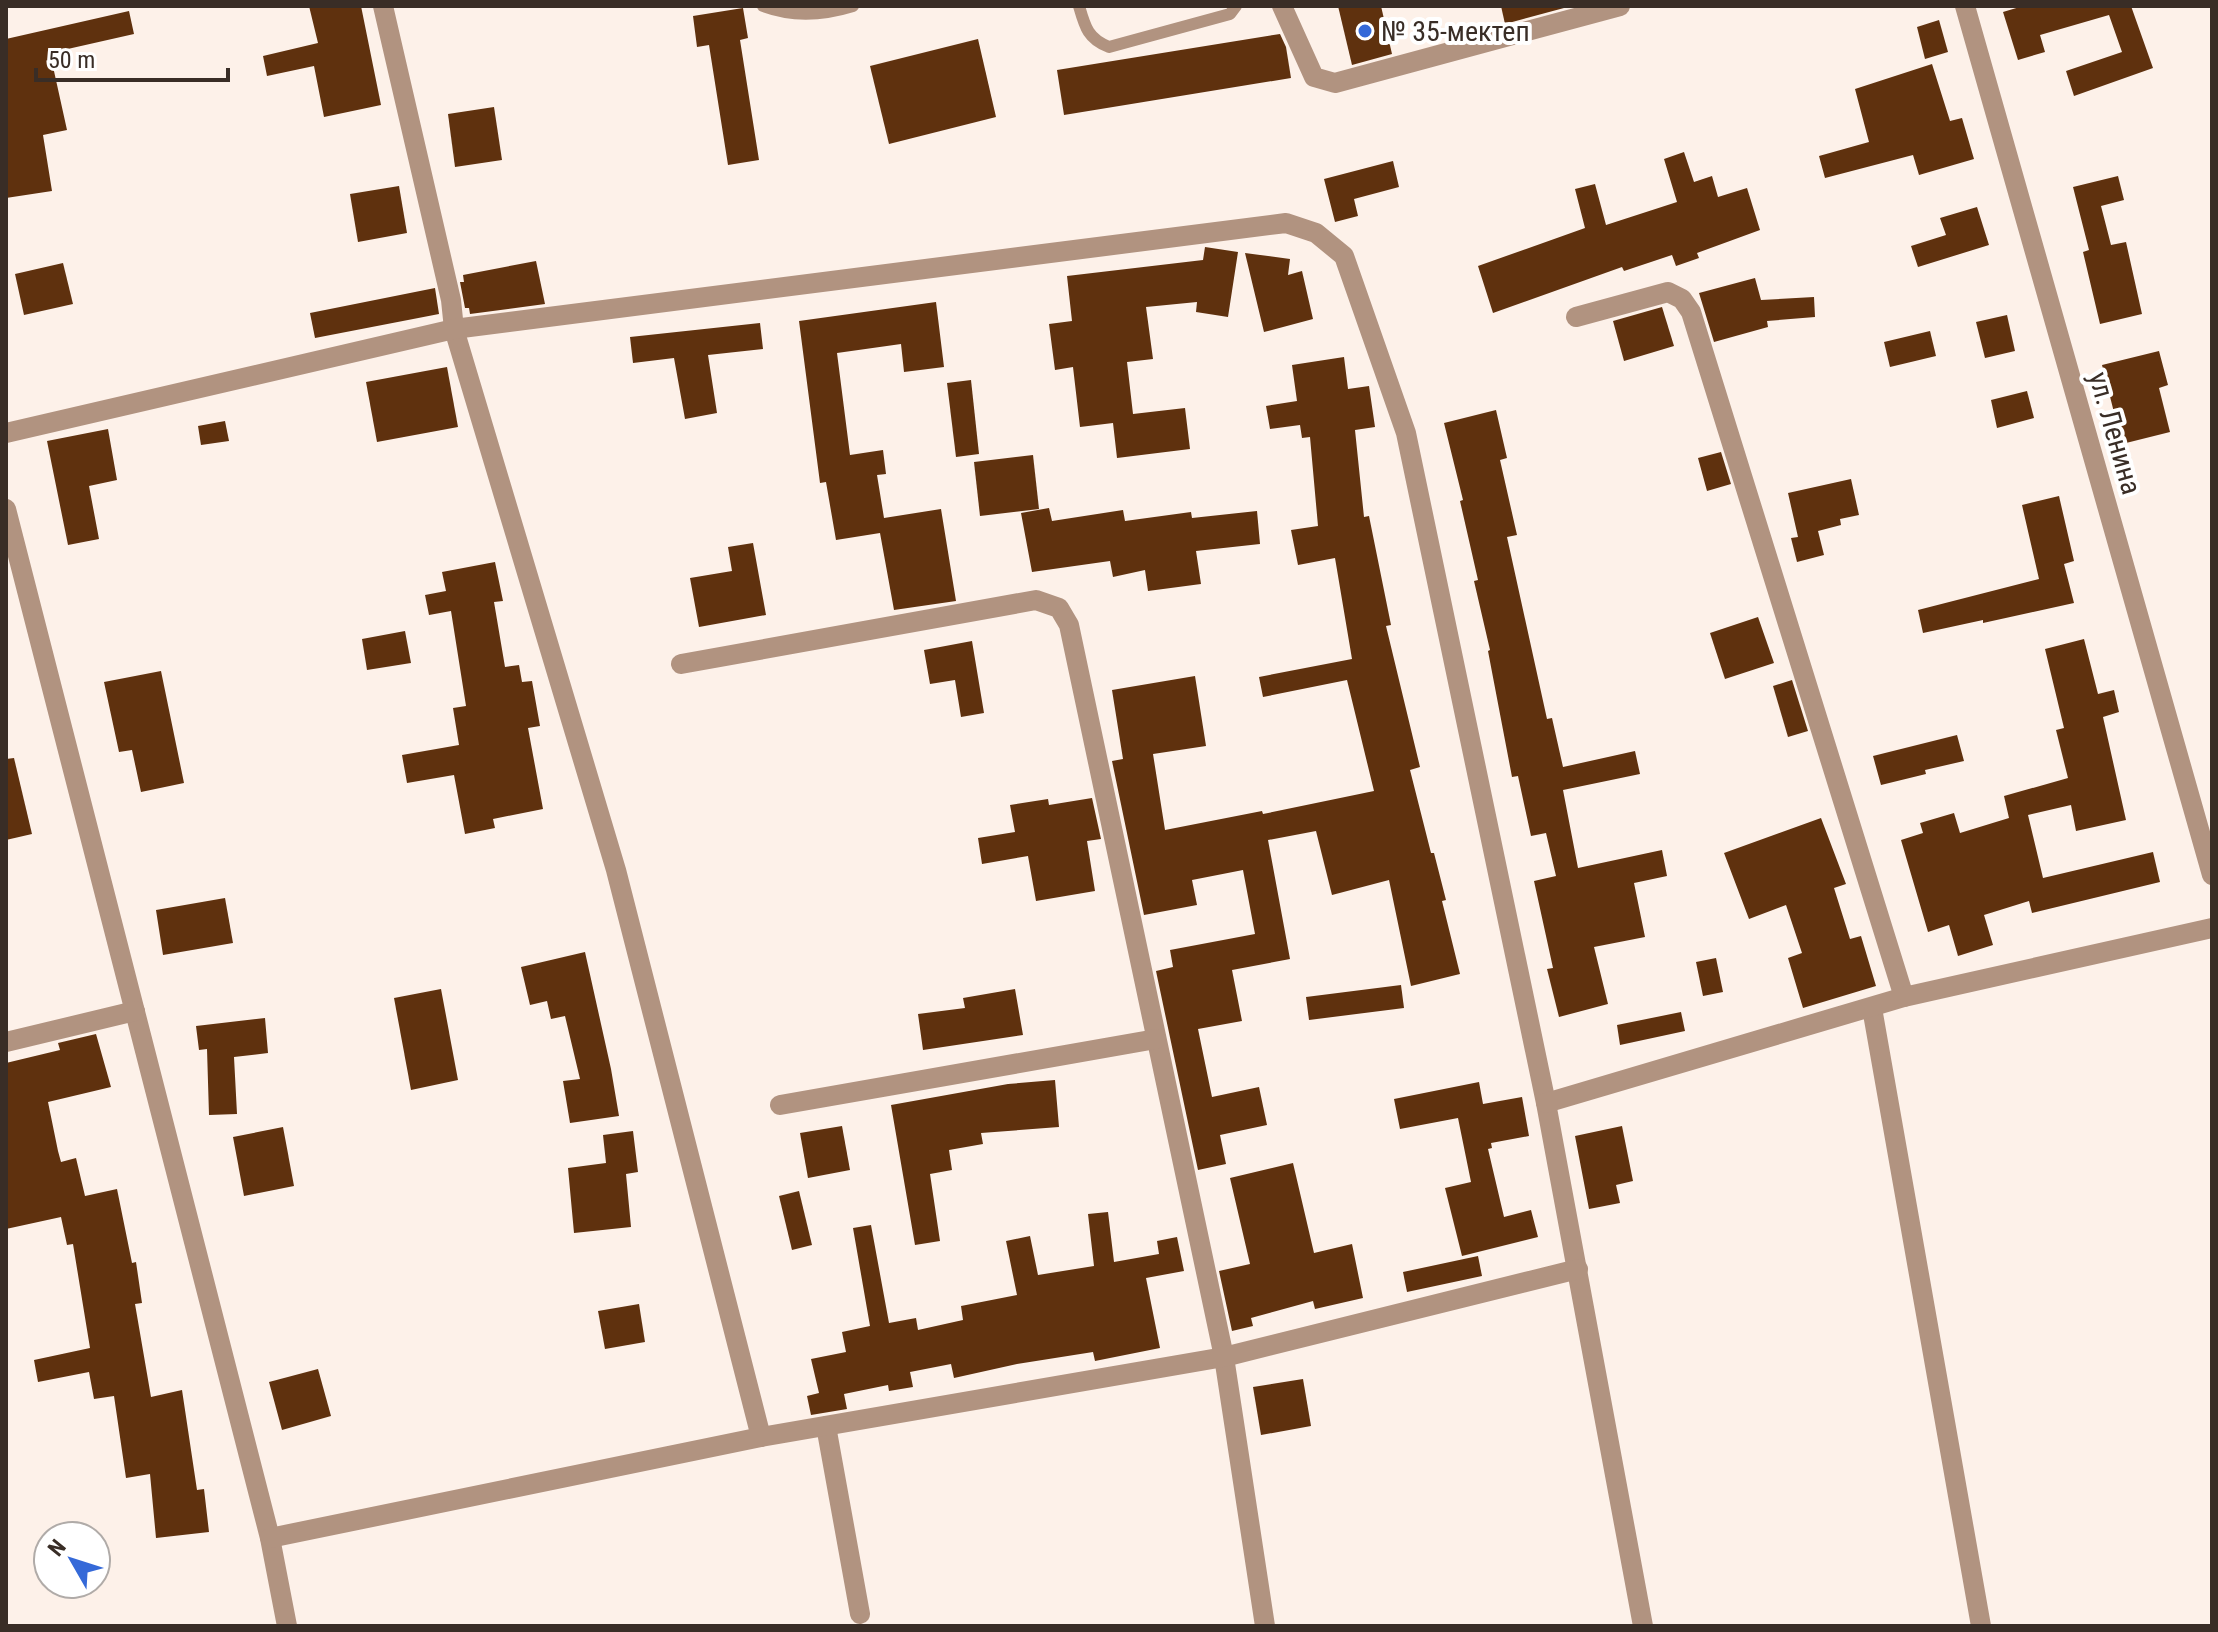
<svg xmlns="http://www.w3.org/2000/svg" width="2218" height="1632" font-family="'Roboto Condensed',sans-serif">
<rect width="100%" height="100%" fill="#fdf1e9"/>
<g fill="#5f310e">
<polygon points="309,6 361,6 381,105 324,117 314,66 267,76 263,56 318,43"/>
<polygon points="1338,6 1381,6 1392,54 1352,65"/>
<polygon points="1501,6 1564,6 1564,8 1505,24"/>
<polygon points="2023,6 2131,6 2153,68 2074,96 2066,71 2122,52 2109,15 2040,35 2045,52 2018,60 2003,12"/>
<polygon points="743,8 748,38 740,40 759,160 728,165 709,45 697,47 693,16"/>
<polygon points="129,11 134,34 50,53 67,130 43,135 52,191 6,198 6,39"/>
<polygon points="1939,20 1948,52 1925,59 1917,27"/>
<polygon points="1280,34 1286,47 1291,78 1064,115 1057,70"/>
<polygon points="978,39 996,117 889,144 870,66"/>
<polygon points="1932,64 1950,121 1962,118 1974,159 1919,175 1913,155 1825,178 1819,156 1869,142 1855,89"/>
<polygon points="494,107 502,160 455,167 448,114"/>
<polygon points="1684,152 1694,182 1712,176 1718,197 1747,188 1760,230 1697,253 1699,258 1676,266 1672,255 1624,271 1622,267 1493,313 1478,266 1585,228 1575,189 1595,184 1606,225 1677,202 1664,159"/>
<polygon points="1393,161 1399,187 1354,199 1358,216 1335,222 1324,179"/>
<polygon points="2118,176 2124,200 2101,206 2111,245 2126,242 2142,314 2100,324 2083,252 2089,250 2073,187"/>
<polygon points="399,186 407,233 358,242 350,194"/>
<polygon points="1977,207 1989,245 1918,267 1911,246 1946,235 1940,218"/>
<polygon points="1205,247 1238,252 1228,317 1196,312 1197,302 1146,307 1153,359 1127,362 1133,414 1185,408 1190,449 1117,458 1113,423 1080,427 1073,367 1055,370 1049,324 1072,321 1067,276 1203,260"/>
<polygon points="1245,253 1290,259 1288,275 1302,271 1313,319 1264,332"/>
<polygon points="536,261 545,304 470,314 469,308 465,308 460,282 464,282 463,275"/>
<polygon points="63,263 73,304 24,315 15,274"/>
<polygon points="1755,278 1761,300 1814,297 1815,317 1767,321 1768,327 1714,342 1699,293"/>
<polygon points="435,288 439,314 315,338 310,313"/>
<polygon points="936,302 944,367 904,372 901,344 837,353 850,455 883,450 886,474 877,475 884,518 941,509 956,601 894,610 880,533 836,540 826,482 820,483 799,321"/>
<polygon points="1662,307 1674,346 1624,361 1613,321"/>
<polygon points="2007,315 2015,351 1985,358 1976,322"/>
<polygon points="760,323 763,349 708,355 717,413 685,419 674,358 633,363 630,337"/>
<polygon points="1930,331 1936,356 1890,367 1884,342"/>
<polygon points="2159,351 2168,385 2159,388 2170,432 2122,444 2102,365"/>
<polygon points="1344,357 1348,389 1369,386 1375,427 1355,430 1364,517 1369,516 1391,625 1386,626 1420,767 1410,770 1431,853 1434,853 1446,900 1442,901 1460,974 1411,986 1389,880 1332,895 1316,831 1268,840 1290,959 1232,970 1242,1021 1198,1029 1212,1097 1259,1087 1267,1125 1220,1135 1226,1164 1198,1170 1156,971 1173,967 1170,950 1255,934 1243,870 1192,880 1197,905 1144,915 1112,761 1123,759 1112,690 1195,676 1206,746 1153,754 1165,830 1262,811 1263,814 1374,791 1347,680 1263,697 1259,677 1352,659 1335,558 1298,565 1291,530 1318,526 1310,437 1302,438 1300,425 1270,429 1266,406 1297,401 1292,365"/>
<polygon points="447,367 458,427 377,442 366,382"/>
<polygon points="971,380 979,454 956,457 947,383"/>
<polygon points="2027,391 2034,418 1997,428 1991,400"/>
<polygon points="1496,410 1507,458 1500,460 1517,535 1507,537 1547,719 1552,718 1563,767 1635,751 1640,774 1563,790 1578,868 1662,850 1667,876 1634,883 1645,937 1594,947 1608,1004 1559,1017 1547,969 1553,968 1534,881 1556,876 1546,833 1531,836 1518,776 1512,777 1488,651 1490,650 1474,581 1478,580 1460,501 1463,500 1444,423"/>
<polygon points="225,421 229,441 201,445 198,426"/>
<polygon points="108,429 117,480 89,486 99,539 68,545 47,441"/>
<polygon points="1721,452 1731,484 1707,491 1698,458"/>
<polygon points="1033,455 1039,509 980,516 974,462"/>
<polygon points="1851,479 1859,515 1840,519 1841,525 1818,531 1824,555 1797,562 1791,538 1798,537 1788,493"/>
<polygon points="2059,496 2074,561 2064,564 2074,603 1983,623 1983,620 1923,633 1918,610 2039,579 2022,505"/>
<polygon points="1049,508 1052,521 1123,510 1125,521 1191,512 1192,518 1257,511 1260,544 1196,551 1201,584 1148,591 1145,570 1113,577 1110,561 1032,572 1021,513"/>
<polygon points="753,543 766,615 699,627 690,578 732,571 728,547"/>
<polygon points="495,562 503,601 494,602 505,667 519,665 522,682 532,681 540,726 528,728 543,809 493,819 495,828 465,834 454,775 407,783 402,755 459,745 453,708 466,706 451,611 429,615 425,595 446,591 442,572"/>
<polygon points="1758,617 1774,663 1725,679 1710,633"/>
<polygon points="405,631 411,663 367,670 362,639"/>
<polygon points="2084,639 2098,694 2114,690 2119,712 2103,717 2126,820 2076,831 2071,805 2028,815 2043,878 2153,852 2160,882 2032,913 2029,901 1984,915 1993,945 1958,956 1949,925 1928,932 1901,840 1923,833 1920,823 1954,813 1960,833 2009,818 2004,796 2068,778 2056,730 2064,728 2045,649"/>
<polygon points="972,641 984,713 961,717 955,680 930,684 924,650"/>
<polygon points="161,671 184,783 141,792 132,750 119,752 104,682"/>
<polygon points="1792,680 1808,731 1788,737 1773,686"/>
<polygon points="1957,735 1964,761 1925,770 1926,774 1881,785 1873,756"/>
<polygon points="14,758 32,834 6,840 6,759"/>
<polygon points="1092,798 1101,839 1087,841 1095,891 1036,901 1028,856 982,864 978,838 1015,832 1010,805 1048,799 1049,805"/>
<polygon points="1821,818 1846,884 1834,888 1850,939 1861,936 1876,986 1803,1008 1788,958 1802,953 1786,905 1749,919 1724,853"/>
<polygon points="225,898 233,943 163,955 156,910"/>
<polygon points="585,952 611,1069 619,1116 570,1123 563,1081 580,1079 565,1016 551,1019 547,1001 530,1005 521,967"/>
<polygon points="1716,958 1723,992 1703,996 1696,962"/>
<polygon points="1401,985 1404,1008 1309,1020 1306,997"/>
<polygon points="441,989 458,1080 411,1090 394,998"/>
<polygon points="1015,989 1023,1035 923,1050 918,1014 965,1008 963,998"/>
<polygon points="1681,1012 1685,1031 1620,1045 1617,1025"/>
<polygon points="265,1018 268,1053 234,1057 237,1114 209,1115 207,1049 199,1050 196,1026"/>
<polygon points="96,1034 111,1087 48,1102 58,1151 61,1162 76,1158 85,1196 117,1189 132,1263 136,1262 142,1303 135,1304 151,1397 182,1390 197,1490 204,1489 209,1532 156,1538 150,1474 126,1478 114,1396 94,1399 89,1372 38,1382 34,1360 90,1348 73,1244 67,1245 61,1217 6,1229 6,1063 60,1050 58,1043"/>
<polygon points="1055,1080 1059,1127 981,1133 983,1144 949,1150 952,1170 930,1174 940,1241 915,1245 891,1105 1008,1084"/>
<polygon points="1479,1082 1483,1104 1522,1097 1529,1136 1491,1143 1492,1148 1488,1149 1504,1217 1531,1210 1538,1237 1462,1256 1445,1188 1471,1182 1458,1118 1400,1129 1394,1099"/>
<polygon points="842,1126 850,1170 808,1178 800,1133"/>
<polygon points="1622,1126 1633,1181 1616,1185 1620,1203 1589,1209 1575,1136"/>
<polygon points="283,1127 294,1186 244,1196 233,1137"/>
<polygon points="633,1131 638,1172 626,1174 631,1227 574,1233 568,1168 606,1163 603,1135"/>
<polygon points="1293,1163 1314,1253 1352,1244 1363,1298 1315,1309 1313,1301 1251,1318 1253,1326 1232,1331 1219,1271 1250,1264 1230,1178"/>
<polygon points="799,1191 812,1245 792,1250 779,1196"/>
<polygon points="1108,1212 1114,1262 1159,1254 1157,1241 1177,1237 1184,1271 1146,1278 1160,1348 1095,1361 1093,1352 1017,1364 954,1378 951,1364 910,1372 913,1387 889,1391 888,1385 844,1394 847,1409 811,1415 807,1396 819,1393 811,1359 846,1352 842,1332 870,1326 853,1228 871,1225 889,1323 916,1318 918,1330 963,1320 961,1306 1017,1295 1006,1241 1030,1236 1038,1275 1094,1266 1088,1214"/>
<polygon points="1478,1256 1482,1276 1407,1292 1403,1272"/>
<polygon points="639,1304 645,1342 605,1349 598,1311"/>
<polygon points="318,1369 331,1416 282,1430 269,1382"/>
<polygon points="1303,1379 1311,1426 1261,1435 1253,1387"/>
</g>
<g fill="none" stroke-linecap="round" stroke-linejoin="round">
<g stroke="#b19380" stroke-width="12">
<path d="M763,6C792,17 824,15 853,6"/>
<path d="M1079,6C1085,27 1088,39 1109,47L1230,14L1236,6"/>
</g>
<g stroke="#b19380" stroke-width="20">
<polyline points="383,6 451,300 454,329 616,870 761,1437"/>
<polyline points="1282,6 1314,77 1335,83 1620,6"/>
<polyline points="1965,6 2212,875"/>
<polyline points="1576,317 1668,292 1682,299 1691,312 1904,997"/>
<polyline points="6,433 454,329 1286,223 1316,233 1344,256 1406,433 1546,1103 1643,1626"/>
<polyline points="6,509 270,1538 287,1626"/>
<polyline points="681,664 1036,600 1059,608 1069,625 1224,1357 1265,1626"/>
<polyline points="1872,1008 1981,1626"/>
<polyline points="6,1042 135,1011"/>
<polyline points="1546,1103 1904,997 2212,928"/>
<polyline points="780,1105 1156,1039"/>
<polyline points="826,1426 860,1614"/>
<polyline points="270,1538 761,1437 1224,1357 1578,1269"/>
</g>
</g>
<circle fill="#3569d8" stroke="#fff" stroke-width="3" cx="1365" cy="31" r="8"/>
<g text-anchor="middle" dominant-baseline="central" stroke-width="8" stroke-linejoin="round" paint-order="stroke">
<g font-size="28" fill="#392d26" stroke="#fff" text-anchor="start">
<text x="1381" y="31">№ 35-мектеп</text>
</g>
<g font-size="28" fill="#392d26" stroke="#fff">
<text transform="translate(2115 433) rotate(74)">ул. Ленина</text>
</g>
</g>
<rect width="2218" height="1632" fill="none" stroke="#392d26" stroke-width="16"/>
<g transform="translate(72 1560) rotate(309)"><circle r="38" fill="#ffffff" stroke="#b0aba8" stroke-width="2"/>
<path d="M0-6L14 30L0 20L-14 30Z" fill="#3569d8"/>
<text y="-12" font-size="22" font-weight="bold" text-anchor="middle" fill="#392d26">N</text>
</g>
<path d="M36 68v12h192v-12" fill="none" stroke="#392d26" stroke-width="4"/>
<text x="48" y="68" font-size="24" fill="#392d26" stroke="#ffffff" stroke-width="6" paint-order="stroke">50 m</text>
</svg>
